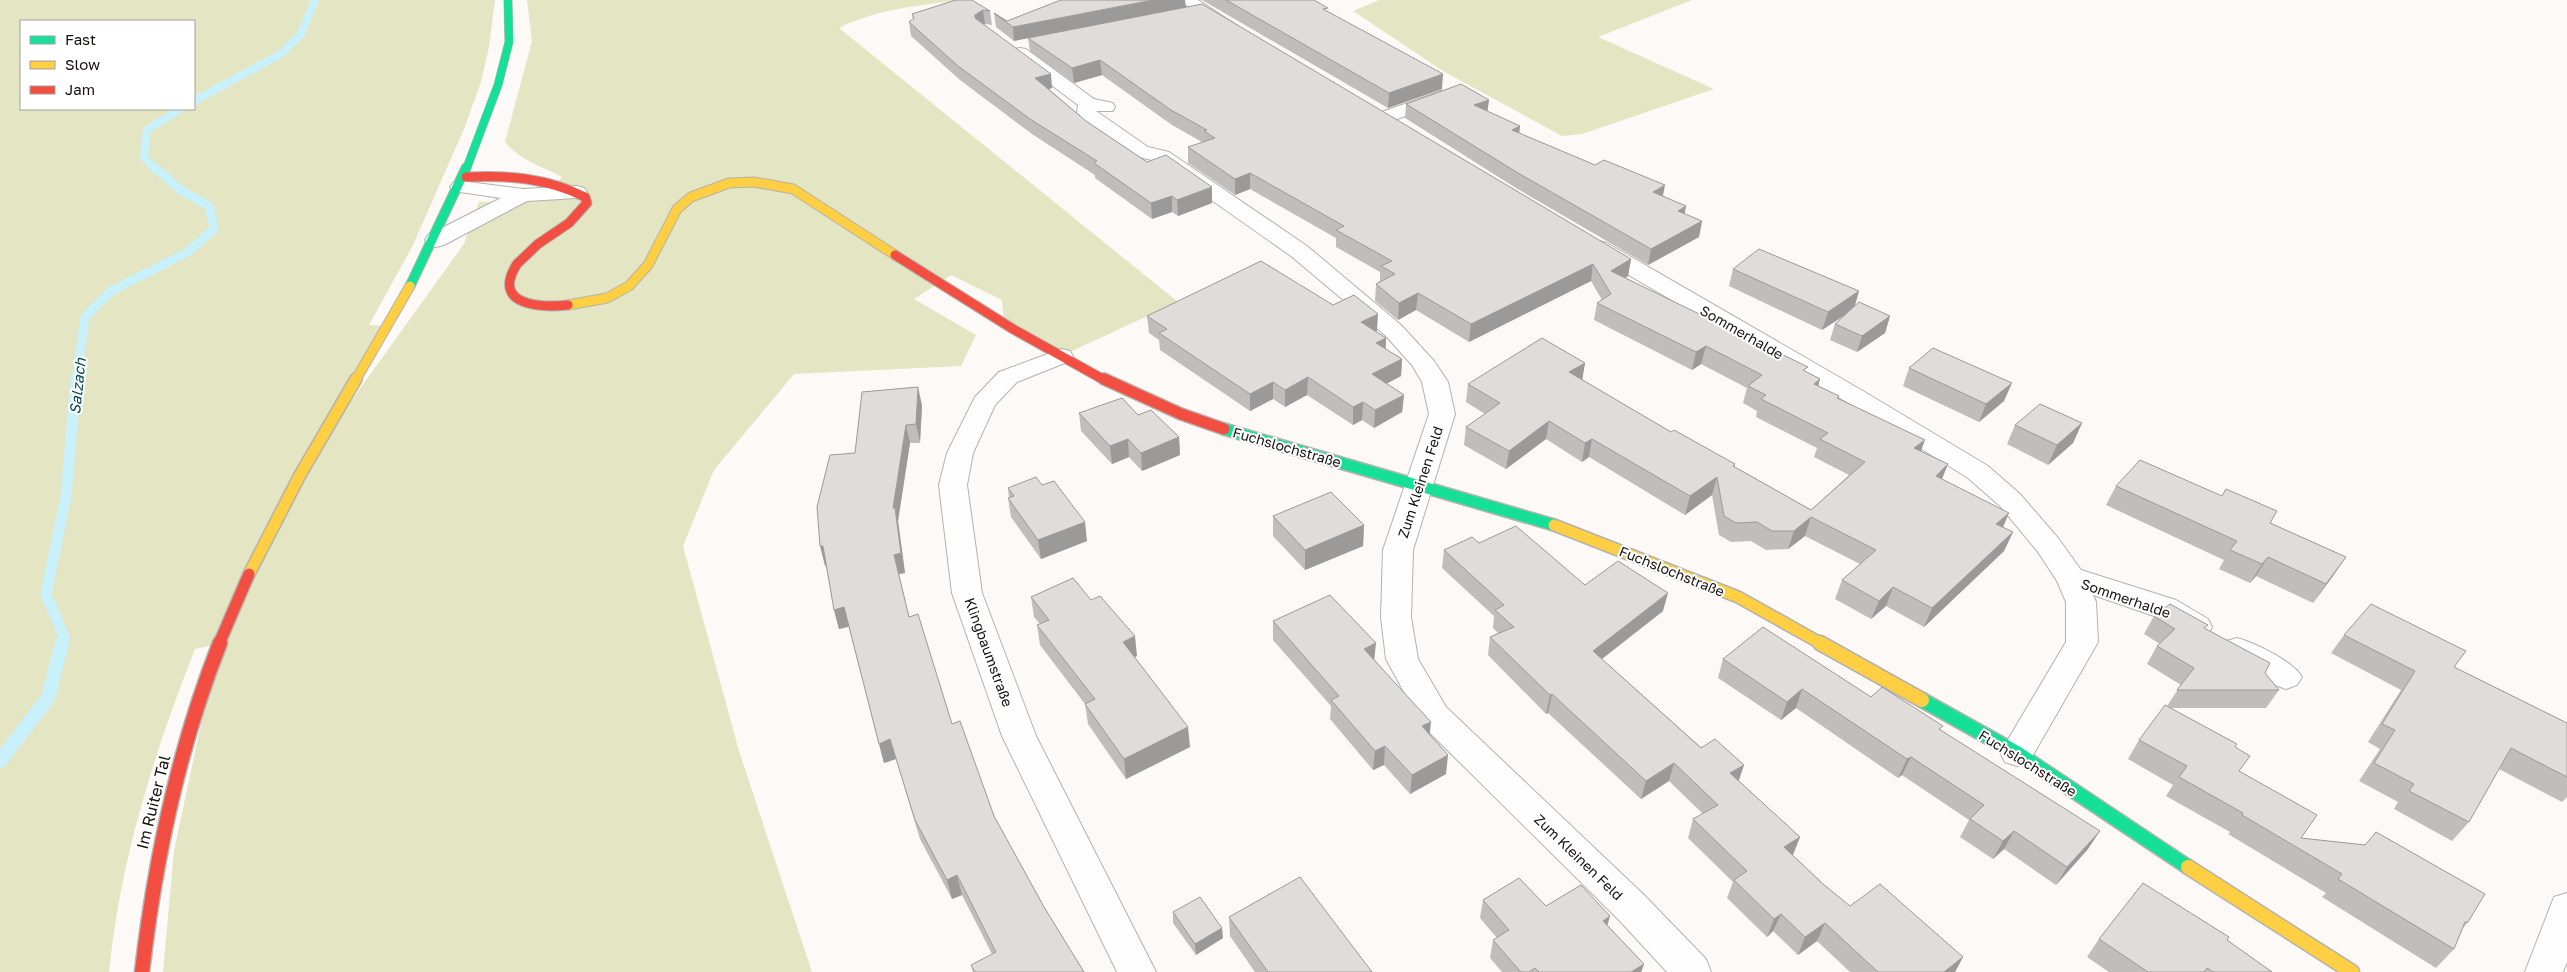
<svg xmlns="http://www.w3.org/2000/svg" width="2567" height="972" font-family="'Golos Text',sans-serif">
<rect width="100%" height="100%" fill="#fcf9f6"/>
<g fill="#e4e5c3" fill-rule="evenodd">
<path d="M0,0H495L489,47L481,82L464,129L413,245L369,325L387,326L313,454L464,244L479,202L538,201L562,177C542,166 520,161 505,142L532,41L527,0H963C921,5 877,9 839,28L1178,302L1061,356L1004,325L1002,300L951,275L914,299L976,335L961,366L794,374L714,470L683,546L739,751L812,972H163L174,851L218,644L195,649C154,753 120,860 109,972H0ZM21,21H194V109H21Z"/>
<polygon points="1379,0 1692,0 1598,37 1714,89 1582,134 1562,136 1443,71 1353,11"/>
</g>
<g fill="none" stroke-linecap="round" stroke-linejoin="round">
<g stroke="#c8f1fc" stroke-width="8">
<polyline points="194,101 282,53 301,34 315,0"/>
<polyline points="156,170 144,157 147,130 180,109"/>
</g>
<polyline stroke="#c8f1fc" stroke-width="9" points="76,381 85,317 111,291 188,252 214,229 209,206 182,191 155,168"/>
<polyline stroke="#c8f1fc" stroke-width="11" points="62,644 64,637 46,594 66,496 76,379"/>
<polyline stroke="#c8f1fc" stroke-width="14" points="0,761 48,698 62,643"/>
<g stroke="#b4b2ae" stroke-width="2">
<g id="street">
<polygon points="1179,0 1198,0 1236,25 1234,29 1222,29"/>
<polygon points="1020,48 1026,49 1094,99 1113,103 1115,107 1113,111 1096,111 1148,147 1169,152 1307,246 1401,325 1434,361 1448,382 1455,414 1413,550 1411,617 1418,659 1446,707 1644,895 1706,959 1711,972 1667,972 1618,919 1422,725 1386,659 1381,617 1383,550 1429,414 1422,382 1412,365 1385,335 1291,256 1156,161 1135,156 1079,117 1077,113 1078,105 1014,57 1011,53 1014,49"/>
<polygon points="1441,91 1447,93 1450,97 1447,101 1386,123 1379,121 1377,117 1379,113"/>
<polygon points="460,181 523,189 577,186 584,188 587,192 584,196 577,198 527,201 444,245 436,247 428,245 425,240 428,235 501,198 453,191 450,187 453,183"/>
<polygon points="1599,241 1607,243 1863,391 1988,466 2020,494 2058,538 2081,570 2176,600 2208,619 2212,627 2208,635 2197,638 2186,635 2154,616 2093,595 2096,602 2098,642 2029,762 2017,766 2005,762 2000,753 2066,642 2066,602 2057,581 2038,552 2000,506 1968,478 1845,401 1591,253 1588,248 1591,243"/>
<polygon points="1061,349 1070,351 1073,356 1070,361 1017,382 995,405 973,453 967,485 982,593 1036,736 1156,972 1117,972 1002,736 952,593 939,485 947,453 975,397 999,372"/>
<path d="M2237,638C2255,643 2293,661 2302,677L2297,685L2286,689L2275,685L2226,657L2221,649L2226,641Z"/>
<polygon points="2567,893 2567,962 2563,972 2525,972 2554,897"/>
</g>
</g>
<g stroke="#b4b2ae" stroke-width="9">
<polyline id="fast-far3" points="466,170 498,85 509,42 508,0"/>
</g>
<g stroke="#b4b2ae" stroke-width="11">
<polyline id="fast-far2" points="410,286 466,168"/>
</g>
<g stroke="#b4b2ae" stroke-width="14">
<polyline id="fast-far1" points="1224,429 1554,525"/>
</g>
<g stroke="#b4b2ae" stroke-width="17">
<polyline id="fast" points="1922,700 2017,753 2188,867"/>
</g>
<g stroke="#b4b2ae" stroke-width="11">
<g id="slow-far2">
<polyline points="568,305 607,298 629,286 648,265 677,209 691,197 729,183 754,182 793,189 895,255"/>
<polyline points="355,381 410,286"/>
</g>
</g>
<g stroke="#b4b2ae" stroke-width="14">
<g id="slow-far1">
<polyline points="1554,525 1738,597 1822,644"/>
<polyline points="249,574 300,475 356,379"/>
</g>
</g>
<g stroke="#b4b2ae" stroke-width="17">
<g id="slow">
<polyline points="1820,643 1922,700"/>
<polyline points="2188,867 2352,972"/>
</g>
</g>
<g stroke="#b4b2ae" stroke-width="11">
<g id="jam-far2">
<path d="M466,177C509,175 546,178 585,197L587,203L569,223L538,244L517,264C491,305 539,308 568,305"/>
<polyline points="895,255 1013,329 1106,381"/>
</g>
</g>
<g stroke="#b4b2ae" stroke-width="14">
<g id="jam-far1">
<polyline points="1104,379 1181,414 1224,429"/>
<polyline points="219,644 249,574"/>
</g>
</g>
<g stroke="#b4b2ae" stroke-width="17">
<path id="jam" d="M142,972C155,859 178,749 220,643"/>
</g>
<use href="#street" fill="#fffefe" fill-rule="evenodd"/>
<use href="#fast-far3" stroke="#16e098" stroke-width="8"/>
<use href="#fast-far2" stroke="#16e098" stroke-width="9"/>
<use href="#fast-far1" stroke="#16e098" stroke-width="11"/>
<use href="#fast" stroke="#16e098" stroke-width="14"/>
<use href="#slow-far2" stroke="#ffcf43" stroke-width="9"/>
<use href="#slow-far1" stroke="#ffcf43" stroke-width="11"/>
<use href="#slow" stroke="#ffcf43" stroke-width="14"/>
<use href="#jam-far2" stroke="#f24e42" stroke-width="9"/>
<use href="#jam-far1" stroke="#f24e42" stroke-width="11"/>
<use href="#jam" stroke="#f24e42" stroke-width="14"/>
</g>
<g fill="#c0bdbb">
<polygon points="956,0 990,11 992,25 985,24 984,25 1052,88 1049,89 1086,121 1147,162 1212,203 1178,216 1172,212 1152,219 1095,178 1095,175 1032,134 960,80 911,36 909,22 913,19 912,14"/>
<polygon points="1202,0 1314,0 1328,12 1442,89 1388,108"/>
<polygon points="1186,7 1631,259 1628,276 1626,278 1820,379 1818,386 1839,396 1838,398 1921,452 1948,464 1942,479 2003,527 2013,532 2004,551 1924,627 1886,606 1871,619 1835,599 1842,580 1860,564 1805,536 1788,549 1766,550 1751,541 1731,542 1719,535 1712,495 1685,515 1589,457 1582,462 1546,439 1506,469 1464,445 1466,427 1485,414 1466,402 1468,384 1585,363 1582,380 1671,432 1735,464 1735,467 1811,510 1849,475 1814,457 1817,448 1756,417 1757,411 1743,403 1747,388 1701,364 1692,370 1594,320 1597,303 1602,300 1591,281 1469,342 1416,310 1398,320 1375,301 1376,284 1380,281 1380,272 1336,247 1336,238 1250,189 1235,195 1188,163 1188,147 1202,142 1172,125 1102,75 1074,83 1030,52 1028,38 1014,41 996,27 994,13 1007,21"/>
<polygon points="1489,100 1487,111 1520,126 1519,133 1686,206 1684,214 1702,221 1699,237 1648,265 1516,188 1405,118 1406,104"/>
<polygon points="1733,269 1859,291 1854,306 1890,316 1885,333 1857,352 1830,340 1835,324 1846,314 1822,330 1729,286"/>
<polygon points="1333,305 1377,331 1376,331 1386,338 1386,349 1402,359 1401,376 1386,384 1404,395 1402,412 1374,428 1362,420 1353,425 1307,395 1285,407 1273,399 1250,411 1160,350 1159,340 1149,333 1147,316"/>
<polygon points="1909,368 2004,401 1979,422 1903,386"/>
<polygon points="922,405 920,443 910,443 898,521 905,573 899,574 909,617 952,724 994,816 1044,907 1084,972 973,972 971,965 992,954 962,895 952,899 920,839 896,759 884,763 849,627 839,629 834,610 826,565 825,566 855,453"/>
<polygon points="1079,413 1179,437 1180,455 1142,471 1129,457 1112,464 1081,431"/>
<polygon points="2082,423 2073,443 2048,465 2007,444 2015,425"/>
<polygon points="2116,486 2270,523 2346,557 2333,576 2313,603 2256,576 2250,583 2219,569 2224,560 2106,505"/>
<polygon points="1008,488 1087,541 1041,559 1011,517 1008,498 1009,498"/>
<polygon points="1273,516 1364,525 1363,546 1305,570 1273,536"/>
<polygon points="1479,543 1585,585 1663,611 1602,659 1739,781 1800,837 1792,855 1823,884 1850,906 1963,957 1955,972 1850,972 1817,941 1798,955 1773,931 1767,937 1727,898 1733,882 1688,838 1693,819 1703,814 1669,781 1641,799 1548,713 1546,714 1488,655 1490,637 1498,633 1493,628 1494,616 1442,568 1444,550"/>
<polygon points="1031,597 1137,656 1135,657 1190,747 1126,779 1088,724 1085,704 1040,645 1037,625 1040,624 1034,617"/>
<polygon points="2154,616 2206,629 2265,673 2279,690 2266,708 2170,708 2235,747 2239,771 2301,838 2468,922 2463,928 2454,949 2436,968 2322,897 2326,893 2228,834 2230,832 2166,796 2173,785 2128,759 2139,740 2167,706 2181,685 2147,664 2157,646 2160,644 2144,634"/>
<polygon points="1273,621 1375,660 1430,735 1446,774 1410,794 1384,765 1373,770 1330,719 1331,706 1273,640"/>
<polygon points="2344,635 2454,667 2567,723 2567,797 2562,802 2499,769 2469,822 2452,841 2394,809 2398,802 2359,781 2380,749 2368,742 2401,690 2331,653"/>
<polygon points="1723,659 1871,697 1941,730 2088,849 2056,885 2004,849 1993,859 1960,837 1969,820 1902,775 1898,778 1796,708 1781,720 1718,678"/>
<polygon points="1483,900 1546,906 1607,925 1644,964 1641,972 1502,972 1490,958 1493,940 1497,938 1480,918"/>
<polygon points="1173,912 1223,938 1196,955 1173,923"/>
<polygon points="1229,917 1372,972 1255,972 1230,936"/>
<polygon points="2099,939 2227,940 2272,972 2109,972 2087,957"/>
</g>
<g fill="#9c9a98">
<polygon points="1153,0 1185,0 1186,8 1014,41 1013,27"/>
<polygon points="983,10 985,24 977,29 975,15"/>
<polygon points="1100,60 1102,75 1074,83 1072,68"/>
<polygon points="1051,74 1052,88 1037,93 1035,78"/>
<polygon points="1443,74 1442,89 1388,108 1389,93"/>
<polygon points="1489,100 1487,114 1474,105"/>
<polygon points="1520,126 1518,141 1512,130"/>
<polygon points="1250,173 1250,189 1235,195 1235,179"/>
<polygon points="1665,185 1662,201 1653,192"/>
<polygon points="1212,187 1212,203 1178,216 1177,200"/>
<polygon points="1172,196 1172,212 1152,219 1151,203"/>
<polygon points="1686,206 1683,222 1678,211"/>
<polygon points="1702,221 1699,237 1648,265 1651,249"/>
<polygon points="1631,259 1628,276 1608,288 1611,271"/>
<polygon points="1593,264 1591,281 1469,342 1471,324"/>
<polygon points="1859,291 1854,309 1822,330 1828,312"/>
<polygon points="1418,293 1416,310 1398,320 1399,303"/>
<polygon points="1378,314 1377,331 1360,339 1361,322"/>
<polygon points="1890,316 1885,333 1857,352 1862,336"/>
<polygon points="1386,338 1385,355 1376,343"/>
<polygon points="1706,346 1701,364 1692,370 1696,352"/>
<polygon points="1402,359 1401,376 1371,392 1372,374"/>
<polygon points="1585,363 1582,381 1569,372"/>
<polygon points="1308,377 1307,395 1285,407 1285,390"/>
<polygon points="1820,379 1815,397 1814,384"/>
<polygon points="1273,382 1273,399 1250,411 1250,394"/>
<polygon points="2012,383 2004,401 1979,422 1986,404"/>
<polygon points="918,387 922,405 920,443 916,424"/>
<polygon points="1404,395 1402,412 1374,428 1375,410"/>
<polygon points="1363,402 1362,420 1353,425 1353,407"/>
<polygon points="1549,421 1546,439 1506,469 1509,451"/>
<polygon points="2082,423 2073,443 2048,465 2057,445"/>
<polygon points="906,425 910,443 898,521 905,573 899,574 894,555 893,508"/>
<polygon points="1179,437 1180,455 1142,471 1141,453"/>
<polygon points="1128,439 1129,457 1112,464 1110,446"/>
<polygon points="1592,439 1589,457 1582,462 1585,443"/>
<polygon points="1925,440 1918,459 1914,448"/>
<polygon points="1948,464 1940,483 1936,476"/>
<polygon points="1717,477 1712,495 1685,515 1690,496"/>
<polygon points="2009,513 2001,532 1996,524"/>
<polygon points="1811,517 1805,536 1788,549 1794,531"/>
<polygon points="1085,522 1087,541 1041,559 1038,540"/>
<polygon points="1364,525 1363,546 1305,570 1305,550"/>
<polygon points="2013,532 2004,551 1924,627 1932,608"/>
<polygon points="820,546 823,546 828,565 825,566"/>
<polygon points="2268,557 2256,576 2250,583 2262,564"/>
<polygon points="2346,557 2333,576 2313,603 2326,584"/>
<polygon points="1893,587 1886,606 1871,619 1879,601"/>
<polygon points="1668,593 1663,611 1589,669 1593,651"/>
<polygon points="844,607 850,626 839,629 834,610"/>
<polygon points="1135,636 1137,656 1125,662 1123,642"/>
<polygon points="1376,643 1374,662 1364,649"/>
<polygon points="1802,689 1796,708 1781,720 1787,702"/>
<polygon points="1552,694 1548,713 1546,714 1550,695"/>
<polygon points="1431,722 1429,741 1422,726"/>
<polygon points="1188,727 1190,747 1126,779 1124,759"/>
<polygon points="890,739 896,759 884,763 879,744"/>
<polygon points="1385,746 1384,765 1373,770 1375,751"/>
<polygon points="1448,755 1446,774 1410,794 1412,775"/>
<polygon points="1911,757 1902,775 1898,778 1907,759"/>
<polygon points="1674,763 1669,781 1641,799 1646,781"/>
<polygon points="1744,765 1738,783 1730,773"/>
<polygon points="2014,831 2004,849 1993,859 2003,841"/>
<polygon points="2100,831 2088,849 2056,885 2067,867"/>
<polygon points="1800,837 1793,855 1777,865 1784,847"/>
<polygon points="957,875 962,895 952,899 947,880"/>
<polygon points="1781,914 1773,931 1767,937 1774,919"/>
<polygon points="1610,916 1605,934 1603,921"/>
<polygon points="1825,923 1817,941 1798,955 1805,937"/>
<polygon points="1222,928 1223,938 1196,955 1195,944"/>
<polygon points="1963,957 1955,972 1944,972"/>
<polygon points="1644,964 1641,972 1631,972"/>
</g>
<g fill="#dfdcd9" stroke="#9c9a98">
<polygon points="956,0 972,0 990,11 983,10 975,15 975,18 1051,74 1035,78 1086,121 1147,162 1166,155 1212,187 1177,200 1172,196 1151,203 1094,163 1097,161 1030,119 958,66 909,22 914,18 912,14"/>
<polygon points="1061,0 1153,0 1013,27 994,13 1007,21"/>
<polygon points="1226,0 1314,0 1328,8 1323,9 1443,74 1389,93"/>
<polygon points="1202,4 1631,259 1611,271 1808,367 1803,370 1820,379 1814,384 1839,396 1837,398 1925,440 1914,448 1948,464 1936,476 2009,513 1996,524 2013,532 1932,608 1893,587 1879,601 1842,580 1876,550 1811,517 1794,531 1772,531 1757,522 1736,523 1724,516 1717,477 1690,496 1592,439 1585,443 1549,421 1509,451 1466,427 1500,403 1468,384 1542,338 1585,363 1569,372 1671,432 1674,430 1735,464 1733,466 1811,510 1865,462 1820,439 1828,433 1761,399 1766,395 1748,386 1762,375 1706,346 1696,352 1597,303 1611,294 1593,264 1471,324 1418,293 1399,303 1376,284 1395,274 1381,266 1392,261 1336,230 1344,226 1250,173 1235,179 1188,147 1215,138 1204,131 1207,130 1171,110 1100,60 1072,68 1028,38"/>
<polygon points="1461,84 1489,100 1474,105 1520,126 1512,130 1595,165 1604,160 1665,185 1653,192 1686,206 1678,211 1702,221 1651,249 1518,173 1406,104"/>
<polygon points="1759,249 1859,291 1828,312 1733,269"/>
<polygon points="1261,261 1333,305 1354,295 1378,314 1361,322 1386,338 1376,343 1402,359 1372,374 1404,395 1375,410 1363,402 1353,407 1308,377 1285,390 1273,382 1250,394 1159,333 1167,329 1147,316"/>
<polygon points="1859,302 1890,316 1862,336 1835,324"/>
<polygon points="1933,348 2012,383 1986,404 1909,368"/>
<polygon points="918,387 916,424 906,425 893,508 895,508 901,553 894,555 909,617 918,614 952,724 960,721 994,816 1044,907 1084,972 975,972 971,965 996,952 957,875 947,880 915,820 890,739 879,744 844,607 834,610 823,546 820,546 817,507 830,455 855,453 862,392"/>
<polygon points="1122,398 1138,415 1151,410 1179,437 1141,453 1128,439 1110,446 1079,413"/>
<polygon points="2040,404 2082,423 2057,445 2015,425"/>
<polygon points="2140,460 2222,496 2226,489 2277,511 2270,523 2346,557 2326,584 2268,557 2262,564 2230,550 2237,541 2116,486"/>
<polygon points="1036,477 1042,485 1054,481 1085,522 1038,540 1008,498 1014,496 1008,488"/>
<polygon points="1331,492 1364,525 1305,550 1273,516"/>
<polygon points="1516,526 1585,585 1618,561 1668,593 1593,651 1701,748 1715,739 1744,765 1730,773 1800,837 1784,847 1823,884 1850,906 1880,884 1963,957 1944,972 1878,972 1825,923 1805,937 1781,914 1774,919 1734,880 1747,871 1693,819 1718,805 1674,763 1646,781 1552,694 1550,695 1490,637 1514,627 1495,610 1504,605 1444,550 1472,537 1479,543"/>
<polygon points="1073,578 1091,600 1100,596 1135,636 1123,642 1188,727 1124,759 1085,704 1095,699 1037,625 1049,620 1031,597"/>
<polygon points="1330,595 1376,643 1364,649 1431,722 1422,726 1448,755 1412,775 1385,746 1375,751 1331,700 1339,696 1273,621"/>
<polygon points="2170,604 2208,625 2204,628 2270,663 2265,673 2279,690 2177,690 2194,668 2157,646 2175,629 2154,616"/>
<polygon points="2371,604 2466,651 2454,667 2567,723 2567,777 2511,748 2469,822 2409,791 2414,784 2374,763 2395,730 2382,724 2415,671 2344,635"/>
<polygon points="1763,627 1871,697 1882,687 1943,726 1939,729 2100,831 2067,867 2014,831 2003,841 1970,819 1984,805 1911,757 1907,759 1802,689 1787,702 1723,659"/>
<polygon points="2165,705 2237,744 2235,747 2250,756 2239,771 2317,815 2301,838 2365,845 2376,832 2485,894 2468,922 2465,922 2454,949 2338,879 2342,874 2242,815 2243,813 2179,777 2187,766 2139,740"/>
<polygon points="1300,877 1372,972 1268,972 1229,917"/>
<polygon points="1519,878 1546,906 1581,885 1610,916 1603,921 1644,964 1631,972 1539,972 1535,968 1529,972 1521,972 1493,940 1509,930 1483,900"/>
<polygon points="2143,883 2229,937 2227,940 2272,972 2213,972 2207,968 2204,972 2148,972 2099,939"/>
<polygon points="1200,897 1222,928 1195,944 1173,912"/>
</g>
<g text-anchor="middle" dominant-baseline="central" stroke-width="4" stroke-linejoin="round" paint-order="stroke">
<g font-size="14" fill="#14120f" stroke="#fff">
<text transform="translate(1742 332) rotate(30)">Sommerhalde</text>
<text transform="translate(1287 447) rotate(16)">Fuchslochstraße</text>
<text transform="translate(1420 482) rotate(-72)">Zum Kleinen Feld</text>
<text transform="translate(1672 571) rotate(22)">Fuchslochstraße</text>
<text transform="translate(2126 598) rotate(19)">Sommerhalde</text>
<text transform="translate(989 652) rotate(70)">Klingbaumstraße</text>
<text transform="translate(2028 763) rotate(32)">Fuchslochstraße</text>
<text transform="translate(1579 857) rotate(44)">Zum Kleinen Feld</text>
</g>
<g font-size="15" font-style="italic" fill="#004756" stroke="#fff">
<text transform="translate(77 386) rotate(-84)">Salzach</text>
</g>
<g font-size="16" fill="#14120f" stroke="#fff">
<text transform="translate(153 802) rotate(-76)">Im Ruiter Tal</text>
</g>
</g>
<rect x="20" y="20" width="175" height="90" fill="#ffffff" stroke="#a1a09f"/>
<rect x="30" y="36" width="25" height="8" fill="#16e098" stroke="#a1a09f"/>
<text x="65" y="45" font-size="15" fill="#14120f">Fast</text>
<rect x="30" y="61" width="25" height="8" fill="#ffcf43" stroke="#a1a09f"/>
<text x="65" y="70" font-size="15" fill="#14120f">Slow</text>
<rect x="30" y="86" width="25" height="8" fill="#f24e42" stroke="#a1a09f"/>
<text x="65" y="95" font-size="15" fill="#14120f">Jam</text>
</svg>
